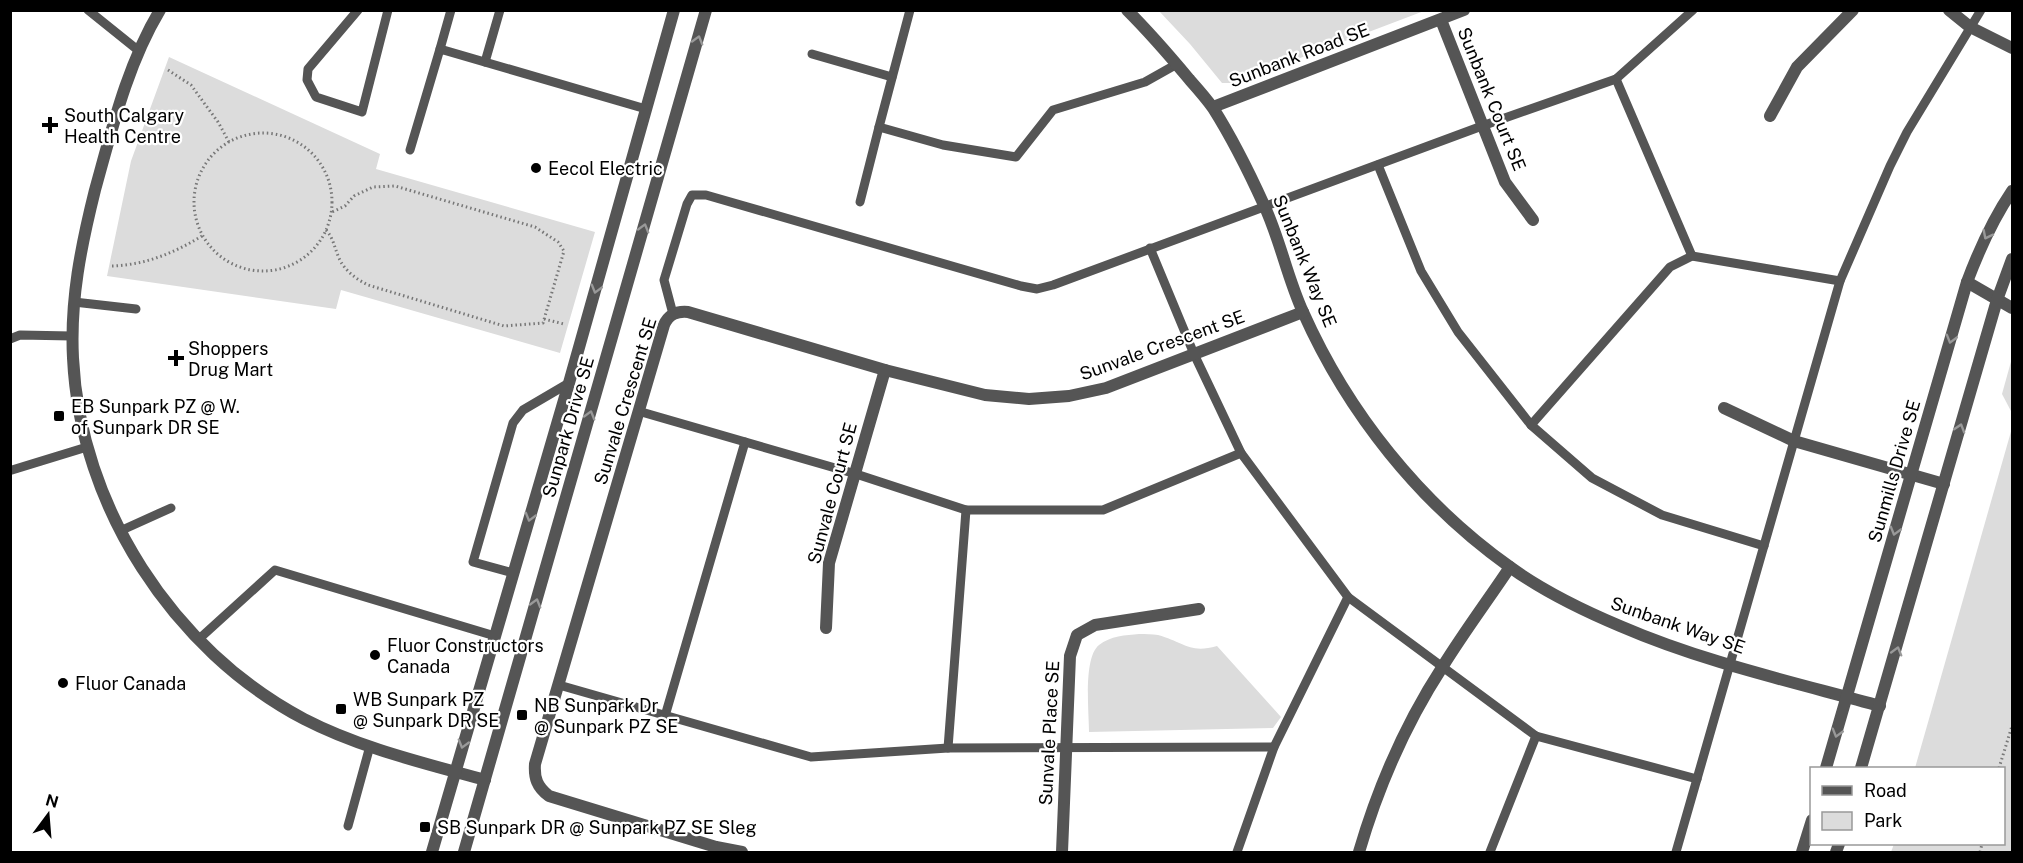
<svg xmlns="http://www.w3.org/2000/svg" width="2023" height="863" font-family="'Public Sans',sans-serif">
<rect width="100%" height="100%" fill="#fff"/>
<g fill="#dcdcdc">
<polygon points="1159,11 1424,11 1279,66 1242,83 1222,83 1190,44"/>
<polygon points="169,57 380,154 376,169 595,232 560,353 341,290 336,309 107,276 131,161"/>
<polygon points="2012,358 2012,852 1891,852 1894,844 2004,844 2004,768 1915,768 2012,428 2012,413 2002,394"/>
<path d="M1139,634C1146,634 1152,634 1158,635C1184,642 1189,654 1217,646L1281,717L1273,728L1089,732C1089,712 1083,658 1099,645C1110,636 1126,635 1139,634Z"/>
</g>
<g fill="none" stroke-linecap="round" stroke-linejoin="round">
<g stroke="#777" stroke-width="3" stroke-dasharray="1.5 3" stroke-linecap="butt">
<polyline points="168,70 191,85 218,122 229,142"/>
<circle cx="263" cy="202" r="69"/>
<path d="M326,230C334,239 334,247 339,258C344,270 356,279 368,285L504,326L543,323L564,251L558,242L535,227L395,186L373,187L354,196L345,206L332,212"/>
<path d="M112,266C145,265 174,253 202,236"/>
<polyline points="544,319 564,324"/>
<polyline points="1999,768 2012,726"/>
<polyline points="10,819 11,818"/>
<polyline points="1980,852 1982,844"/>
</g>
<g stroke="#555" stroke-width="9">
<polyline points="88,10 139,51"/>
<polyline points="358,10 308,69 307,80 316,97 362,112 388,10"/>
<polyline points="910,10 879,127 943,145 1016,157 1053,110 1145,82 1177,64"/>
<polyline points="440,49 451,10"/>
<polyline points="812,54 892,77"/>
<polyline points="485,62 500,10"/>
<polyline points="1616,79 1692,256"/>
<polyline points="410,150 440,49 646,109"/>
<polyline points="1378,165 1421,271 1458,332 1531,425 1592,478 1662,515 1764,546"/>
<polyline points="860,202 879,127"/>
<polyline points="1150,248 1194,354 1241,453 1348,597 1536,736 1697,779"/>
<polyline points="74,302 136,309"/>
<polyline points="673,314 664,280 687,204 692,195 706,195 1021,286 1037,289 1053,285 1482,126 1616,79 1693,10"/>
<polyline points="10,339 20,335 72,336"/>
<polyline points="638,411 856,474 966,510 1103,510 1241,453"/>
<polyline points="1531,425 1670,267 1692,256 1840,281"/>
<polyline points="12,470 87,447"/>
<polyline points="120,531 171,508"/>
<polyline points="513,573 473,562 513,423 523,410 569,383"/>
<polyline points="199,639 275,570 495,636"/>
<polyline points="559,685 811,757 948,748 1274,747"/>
<polyline points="665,716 745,442"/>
<polyline points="948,748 966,510"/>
<polyline points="348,826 370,746"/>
<polyline points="1237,852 1274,747 1348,597"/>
<polyline points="1490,852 1536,736"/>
<polyline points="1676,852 1840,281 1890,166 1907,132 1981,10"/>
</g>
<g stroke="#555" stroke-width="12">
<path d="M160,10C127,65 112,129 95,190C81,246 70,300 73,358C80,506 173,650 304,719C360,748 424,763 485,780"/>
<path d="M1127,10C1149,32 1169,55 1189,79C1197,88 1206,98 1213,108C1232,138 1249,172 1264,205C1280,239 1287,277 1303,312C1348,413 1420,503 1510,567C1543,591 1582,610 1620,626C1703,662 1793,682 1880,706"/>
<polyline points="1949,10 1970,27 2012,48"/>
<polyline points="1441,20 1505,182 1533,220"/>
<polyline points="1213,107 1464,10"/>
<polyline points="1770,116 1797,67 1853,10"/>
<polyline points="1967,282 2012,308"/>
<polyline points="1724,408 1794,441 1944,484"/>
<polyline points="826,628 829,563 885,370"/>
<path d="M742,852L716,847L549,796C537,787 534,778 535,764L664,325C669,314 677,311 688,312L885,370L985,395L1029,399L1069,396L1106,388L1303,312"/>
<polyline points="1062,852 1070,656 1077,635 1095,625 1199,609"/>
<path d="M1359,852C1378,787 1406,723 1443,666C1464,632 1488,600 1510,567"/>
</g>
<g stroke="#555" stroke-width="12">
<path d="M1826,768L1967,282C1979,250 1993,219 2012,191"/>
<polyline points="1861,768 1997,300 2012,259"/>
<polyline points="432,852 569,383 674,10"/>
<polyline points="464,852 706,10"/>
<polyline points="1802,852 1812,820"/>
<polyline points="1836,852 1839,844"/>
</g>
</g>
<defs><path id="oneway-chevron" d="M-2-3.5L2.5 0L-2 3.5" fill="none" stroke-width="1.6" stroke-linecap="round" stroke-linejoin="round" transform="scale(1.5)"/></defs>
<g stroke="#999">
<use href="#oneway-chevron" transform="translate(698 40) rotate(-74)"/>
<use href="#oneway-chevron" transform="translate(644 228) rotate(-74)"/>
<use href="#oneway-chevron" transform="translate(1987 235) rotate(117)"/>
<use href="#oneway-chevron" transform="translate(596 289) rotate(106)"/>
<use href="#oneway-chevron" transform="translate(1951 339) rotate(106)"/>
<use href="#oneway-chevron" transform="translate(590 415) rotate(-74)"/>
<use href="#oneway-chevron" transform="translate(1960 428) rotate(-73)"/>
<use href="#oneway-chevron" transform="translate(530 517) rotate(106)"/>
<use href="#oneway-chevron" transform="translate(1895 531) rotate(106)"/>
<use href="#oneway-chevron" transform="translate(536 603) rotate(-74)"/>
<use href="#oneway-chevron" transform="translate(1897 651) rotate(-74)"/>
<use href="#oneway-chevron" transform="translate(1837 733) rotate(106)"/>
<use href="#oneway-chevron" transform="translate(463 744) rotate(106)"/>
</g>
<g fill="#000" stroke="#fff" stroke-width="2">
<path d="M47 116h6v6h6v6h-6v6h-6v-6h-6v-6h6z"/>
<circle cx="536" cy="168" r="6"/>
<path d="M173 349h6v6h6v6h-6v6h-6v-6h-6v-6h6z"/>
<rect x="53" y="410" width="12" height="12" rx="3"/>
<circle cx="375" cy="655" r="6"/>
<circle cx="63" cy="683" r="6"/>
<rect x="335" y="703" width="12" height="12" rx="3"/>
<rect x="516" y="709" width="12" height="12" rx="3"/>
<rect x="419" y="821" width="12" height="12" rx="3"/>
</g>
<g text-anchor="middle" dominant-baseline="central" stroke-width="4.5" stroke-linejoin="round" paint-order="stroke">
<g font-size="18" fill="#000" stroke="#fff">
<text transform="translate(1299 55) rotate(-21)">Sunbank Road SE</text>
<text transform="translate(1492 99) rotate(68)">Sunbank Court SE</text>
<text transform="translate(1305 261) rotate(68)">Sunbank Way SE</text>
<text transform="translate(1162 345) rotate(-20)">Sunvale Crescent SE</text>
<text transform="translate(625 401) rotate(-73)">Sunvale Crescent SE</text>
<text transform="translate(568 427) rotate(-74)">Sunpark Drive SE</text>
<text transform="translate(1894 471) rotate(-74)">Sunmills Drive SE</text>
<text transform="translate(832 493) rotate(-75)">Sunvale Court SE</text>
<text transform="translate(1678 625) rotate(19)">Sunbank Way SE</text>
<text transform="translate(1049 733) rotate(-87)">Sunvale Place SE</text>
</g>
<g font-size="18" fill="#000" stroke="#fff" text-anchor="start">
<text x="64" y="115">South Calgary<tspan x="64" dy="21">Health Centre</tspan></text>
<text x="548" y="168">Eecol Electric</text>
<text x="188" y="348">Shoppers<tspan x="188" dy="21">Drug Mart</tspan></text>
<text x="71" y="406">EB Sunpark PZ @ W.<tspan x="71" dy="21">of Sunpark DR SE</tspan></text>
<text x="387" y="645">Fluor Constructors<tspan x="387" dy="21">Canada</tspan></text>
<text x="75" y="683">Fluor Canada</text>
<text x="353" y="699">WB Sunpark PZ<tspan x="353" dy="21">@ Sunpark DR SE</tspan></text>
<text x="534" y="705">NB Sunpark Dr<tspan x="534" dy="21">@ Sunpark PZ SE</tspan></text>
<text x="437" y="827">SB Sunpark DR @ Sunpark PZ SE Sleg</text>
</g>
</g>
<rect width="2023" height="863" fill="none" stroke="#000000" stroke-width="24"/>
<rect x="1810" y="767" width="195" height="78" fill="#ffffff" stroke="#999999" stroke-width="1.5"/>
<rect x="1822" y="786" width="30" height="9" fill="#555555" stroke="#999999" stroke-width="1.5"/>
<text x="1864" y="797" font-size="18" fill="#000000">Road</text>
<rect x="1822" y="812" width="30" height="18" fill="#dcdcdc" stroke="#999999" stroke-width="1.5"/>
<text x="1864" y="827" font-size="18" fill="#000000">Park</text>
<g transform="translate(48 815) rotate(16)" stroke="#ffffff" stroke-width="4.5" paint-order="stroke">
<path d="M0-4.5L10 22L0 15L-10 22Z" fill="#000000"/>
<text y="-9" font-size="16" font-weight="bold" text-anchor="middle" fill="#000000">N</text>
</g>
</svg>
